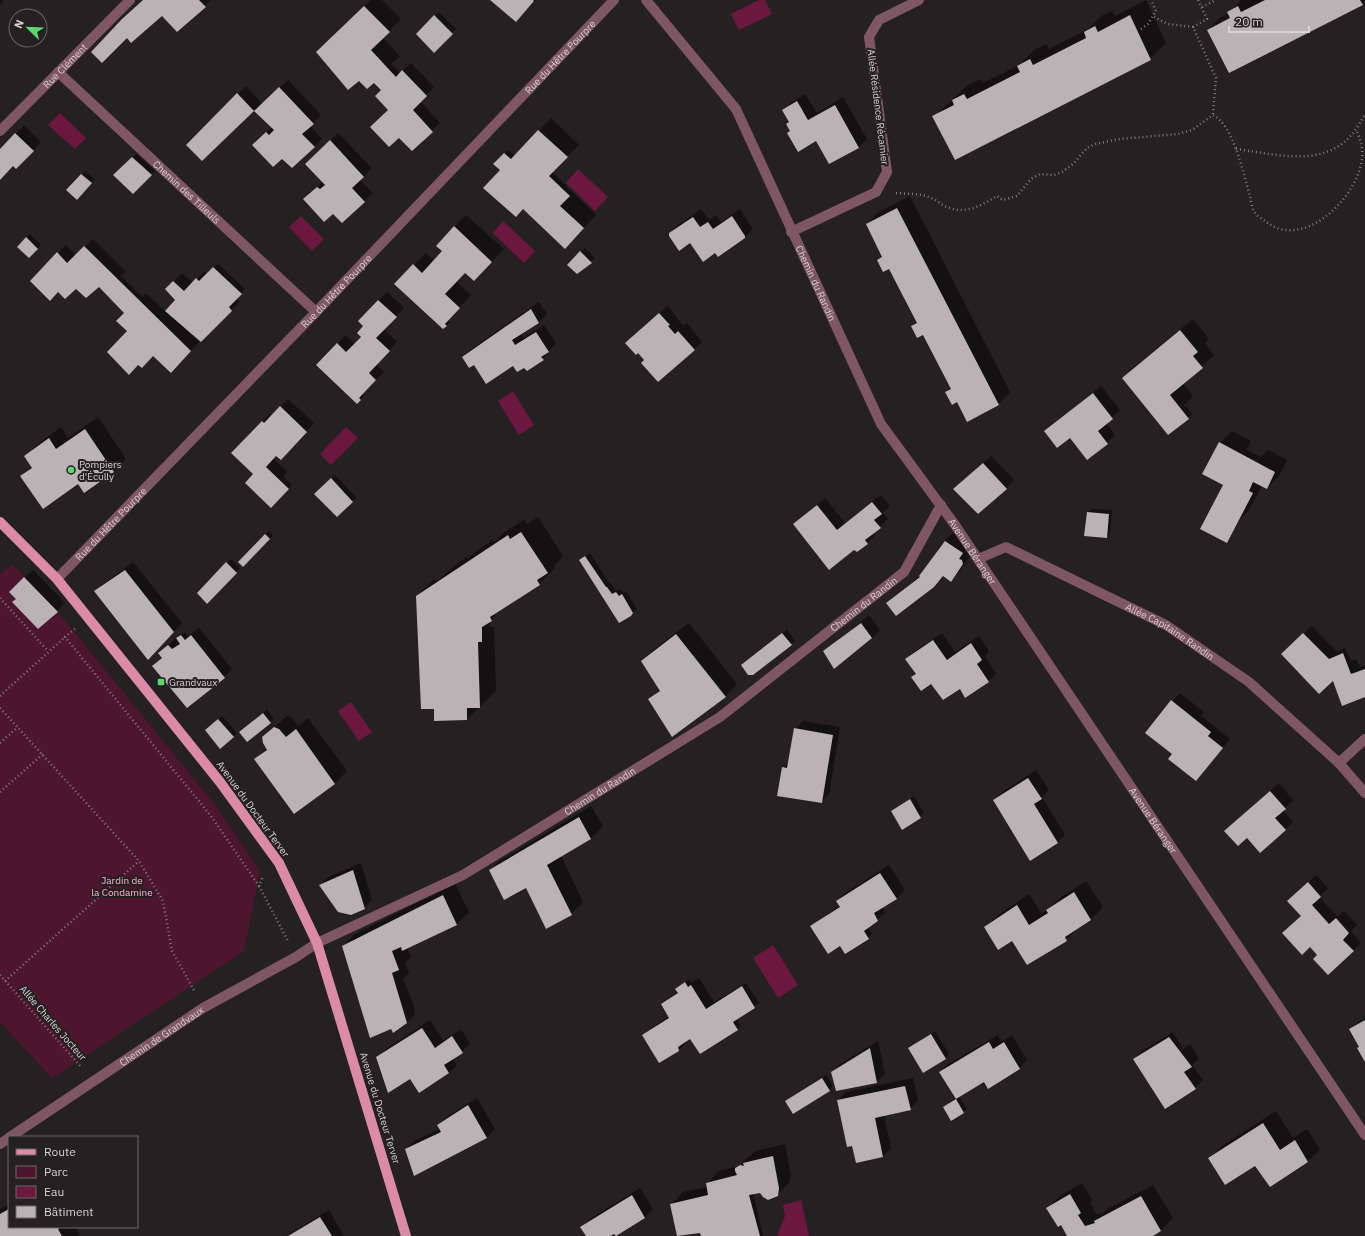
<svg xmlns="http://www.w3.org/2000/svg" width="1365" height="1236" font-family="'IBM Plex Sans',sans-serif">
<rect width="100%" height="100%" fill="#252021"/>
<polygon fill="#4d152e" points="12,564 58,612 212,801 260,871 244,951 52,1078 0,1022 0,575"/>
<g fill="#6c173f">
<polygon points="759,0 765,0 772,14 739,30 731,14"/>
<polygon points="60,113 86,138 75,149 48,125"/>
<polygon points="578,169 608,197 595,211 566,183"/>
<polygon points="301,216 324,239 312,251 289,227"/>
<polygon points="503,221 535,251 524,263 493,233"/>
<polygon points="513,391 534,425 519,435 498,401"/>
<polygon points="346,427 358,438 331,465 320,454"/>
<polygon points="351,702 372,732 359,741 338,711"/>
<polygon points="773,945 798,985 778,998 753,958"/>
<polygon points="801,1200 809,1236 777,1236 785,1216 783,1205"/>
</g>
<g fill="#0007" fill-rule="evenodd">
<polygon points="0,0 4,0 0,5"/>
<polygon points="143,0 211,0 205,6 123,19"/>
<polygon points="371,0 382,0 401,19 383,38 400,56 391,64 400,73 411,63 434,87 420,101 440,123 412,150 399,137 382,90 375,83 359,79 348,89 329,68 331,66 329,40"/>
<polygon points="491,0 536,0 516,21"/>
<polygon points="1146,0 1166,43 1150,59 934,117 969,84 981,79 983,83 1019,65 1034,50 1046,44 1049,49 1087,30 1101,16 1112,11 1115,16"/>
<path d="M1241,0H1365V1L1362,4L1208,30L1220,18L1229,13ZM1234,15L1235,16L1221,23V21Z"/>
<polygon points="439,12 456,29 434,51 417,34"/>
<polygon points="288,80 321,115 310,126 322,139 314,147 283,157 254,145 272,127 254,110 202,160 187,145 246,86 262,104"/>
<polygon points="805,94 817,113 843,97 867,139 859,147 830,163 817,140 791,131 790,121 784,110 792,102"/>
<polygon points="551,118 579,145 552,172 596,215 577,235 495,163 508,150 515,156"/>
<polygon points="24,125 41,142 16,168 13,165 0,179 0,150"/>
<polygon points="338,133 372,168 360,180 373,193 342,222 313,191 324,181 307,164"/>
<polygon points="136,154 155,170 133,192 115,175"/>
<polygon points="85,171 95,179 81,195 82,175"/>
<polygon points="910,196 1010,392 998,404 958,400 946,392 951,387 923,333 912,326 917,321 889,268 878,261 883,256 867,224 879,212"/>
<polygon points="701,209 709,220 716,215 721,222 740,209 753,229 744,238 716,251 670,233 678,225"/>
<polygon points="466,215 504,249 486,268 466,272 457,282 471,295 448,320 450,322 443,328 414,265 426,253 434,261 443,251 454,227"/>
<polygon points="30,234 41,245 29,257 18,247"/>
<polygon points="93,239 126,272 121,276 142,297 146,293 166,312 177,300 166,289 182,273 193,283 205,271 208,274 218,264 245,289 236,299 239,302 201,341 186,328 185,329 199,342 171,372 128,331 129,309 99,285 86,297 58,253 66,245 76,256"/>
<polygon points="585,248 595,258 577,273 568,265"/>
<polygon points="387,292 404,308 384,330 397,342 376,364 384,372 362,394 364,396 357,402 318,365 346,335 355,344 362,337 364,326 359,321"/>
<polygon points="539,302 547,314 539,322 521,334 524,338 544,325 556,343 543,359 527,370 524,366 513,365 474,364 463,357 471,349"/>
<polygon points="668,306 683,326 687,323 702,342 694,350 645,360 634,335"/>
<polygon points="1193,319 1209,339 1205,343 1214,355 1183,383 1193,396 1182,407 1186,406 1192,414 1168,434 1123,378 1135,366"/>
<polygon points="1101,386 1120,410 1106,423 1115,435 1107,443 1045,432"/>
<polygon points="288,399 314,423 289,451 276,455 273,458 287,472 283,477 292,485 271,507 254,474 232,453 270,414 272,416"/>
<polygon points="98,417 126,459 114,471 84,492 79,483 22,476 32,466 26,456 38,444 61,427 68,438"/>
<polygon points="1232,431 1251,441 1247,450 1261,457 1268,450 1287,460 1279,476 1267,488 1262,486 1249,510 1241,518 1227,541 1225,485 1220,443"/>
<polygon points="991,456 1014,480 1006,488 962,482"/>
<polygon points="335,475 356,497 337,516 315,494"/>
<polygon points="881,495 890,506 883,513 888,519 873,533 875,535 867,543 795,524 825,498 845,523"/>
<polygon points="1092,509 1112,510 1110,533 1107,537 1088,512"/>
<polygon points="538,517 563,556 554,566 555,568 539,584 494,614 495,616 490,621 490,627 494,627 496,691 467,719 435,708 417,596 433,580 439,580 455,565 467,557 468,559 476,551 493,540 495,542 503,533 524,520 527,524"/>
<polygon points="269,531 273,535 243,566 239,562"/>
<polygon points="953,533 971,545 971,555 959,572 951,580 944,576 934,586 887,603 920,576 945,541"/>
<polygon points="590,553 610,584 611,583 616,591 620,589 623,593 626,591 637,609 619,622 580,560"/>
<polygon points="231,559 240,568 207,602 198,593"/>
<polygon points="133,562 182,623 156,651 95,591 103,584"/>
<polygon points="33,570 65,603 57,611 17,599 10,592"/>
<polygon points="869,615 880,630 872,638 824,652"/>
<polygon points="689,623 737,684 725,697 673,736 650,699 660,690 642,661 654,649"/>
<polygon points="1312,626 1337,652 1345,648 1351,661 1356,659 1360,667 1365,665 1365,695 1333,679 1290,646"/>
<polygon points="199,628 232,669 224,677 153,666 163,657 160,653 177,637 185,632 188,636"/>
<polygon points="787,630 795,641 791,644 746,662"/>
<polygon points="942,633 955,652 979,636 989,651 985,656 996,674 988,682 964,687 931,683 913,677 917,673 907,659 915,651"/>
<polygon points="1180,693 1204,712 1201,716 1230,739 1211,762 1146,733"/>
<polygon points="267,710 274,718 270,722 244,729"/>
<polygon points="222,716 237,733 233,737 210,727"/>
<polygon points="287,716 291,717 298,726 308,718 347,771 335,783 294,813 256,759 267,748 263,737"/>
<polygon points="803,721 840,727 829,794 821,802 783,768 789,762 795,729"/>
<polygon points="1036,770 1049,790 1042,797 1065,835 1057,843 994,800 1002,792"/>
<polygon points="1279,783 1293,800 1283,810 1293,822 1285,830 1247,837 1234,823"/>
<polygon points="914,796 924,813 920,817 896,808"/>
<polygon points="591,806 603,826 590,839 561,856 583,902 571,914 526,887 490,870 498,862"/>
<polygon points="361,863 372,900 364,908 320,885 328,877"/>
<polygon points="889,865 905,890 896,899 882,907 885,913 868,927 872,934 868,938 841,944 812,926 840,905 837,901 845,893"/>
<polygon points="1316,875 1328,888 1319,897 1338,917 1344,911 1357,925 1351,931 1361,943 1353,951 1318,955 1302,916 1297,893"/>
<polygon points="1086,881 1103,907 1091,919 1078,927 1066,940 1028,964 1012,939 986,927 998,915 1029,894 1042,914 1060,898"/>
<polygon points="455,884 469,912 457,924 407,948 411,957 405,963 409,973 403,979 413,1003 415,1014 407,1023 343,946 355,934"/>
<polygon points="699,978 714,1002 746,983 759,1003 736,1018 741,1026 737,1030 691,1037 679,1050 659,1062 643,1035 669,1016 662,1004 678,991 676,989 689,979 691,983"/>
<polygon points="1365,1017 1365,1060 1360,1046 1350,1029"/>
<polygon points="430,1020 443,1041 461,1029 470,1044 453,1059 457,1065 449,1073 410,1078 377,1057 386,1049"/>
<polygon points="935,1031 949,1054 945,1058 909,1048"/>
<polygon points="1173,1032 1183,1049 1190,1044 1199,1058 1192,1065 1203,1080 1195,1088 1134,1059 1142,1051"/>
<polygon points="998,1035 1001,1042 1012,1035 1027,1060 1019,1068 984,1081 959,1096 967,1109 963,1112 944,1107 956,1098 940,1072 948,1064"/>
<polygon points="878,1041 885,1074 877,1082 836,1090 832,1072 840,1064"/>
<polygon points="826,1075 833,1086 829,1090 786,1101"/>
<polygon points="913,1078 918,1101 910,1109 884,1115 891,1148 883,1156 852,1144 838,1100 846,1092"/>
<polygon points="477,1098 495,1129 487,1137 414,1174 406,1149 414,1141 440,1129 438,1125 446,1117"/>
<polygon points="1276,1111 1293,1138 1307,1129 1320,1149 1308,1161 1270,1186 1256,1165 1209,1159 1222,1146"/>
<polygon points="785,1144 791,1176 789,1183 777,1195 760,1192 753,1193 763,1236 702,1236 704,1230 678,1236 671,1205 683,1192 708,1187 707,1183 719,1171 738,1166 756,1151"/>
<polygon points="1082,1183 1092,1200 1090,1203 1097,1215 1100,1213 1101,1215 1107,1209 1153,1185 1173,1218 1161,1230 1151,1236 1068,1236 1061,1224 1048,1208 1060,1196"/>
<polygon points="640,1188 653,1209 645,1217 617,1235 615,1232 609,1236 587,1236 582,1227 590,1219"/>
<polygon points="9,1204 9,1227 76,1227 80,1236 0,1236 0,1209"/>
<polygon points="329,1210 344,1236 286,1236"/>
</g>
<g fill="#bab2b5">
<polygon points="143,0 199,0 206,7 177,32 162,16 131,43 127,38 102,63 91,52 122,19"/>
<polygon points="490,0 533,0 534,1 516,22"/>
<polygon points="1265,0 1360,0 1363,5 1229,73 1207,30 1230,18 1227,12 1238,6 1241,12"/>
<polygon points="364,6 390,32 371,50 396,77 402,70 427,96 413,110 433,132 412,151 399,138 389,147 370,127 388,110 375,96 381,90 374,83 367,89 359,81 348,90 316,52"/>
<polygon points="434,15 453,34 434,53 416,34"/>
<polygon points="1130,15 1151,60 955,160 932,116 954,105 952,100 964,94 967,99 1020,72 1017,66 1030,59 1033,65 1086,38 1084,32 1095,26 1098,32"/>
<polygon points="279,87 314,124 302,134 315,147 292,168 282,159 273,167 252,145 266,132 269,135 274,130 254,111"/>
<polygon points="237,93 254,111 202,161 186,145"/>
<polygon points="797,101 808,120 835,105 859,148 829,164 816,141 798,152 787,133 790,131 786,124 789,122 782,110"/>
<polygon points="538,130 568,157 549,176 570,196 560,206 584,228 565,249 523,209 516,217 483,188 500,170 493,164 504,153 511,159"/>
<polygon points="15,133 34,151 16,169 13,166 0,180 0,149"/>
<polygon points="330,140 364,177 352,188 365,202 342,223 333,214 324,222 303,199 317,187 320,189 325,185 305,164"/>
<polygon points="132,157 152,175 133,194 113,175"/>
<polygon points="81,174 92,183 77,200 66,190"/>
<polygon points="897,208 999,405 967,422 957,402 952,405 945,392 951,389 923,335 917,338 911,326 917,323 889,269 883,272 877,260 882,257 866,224"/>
<polygon points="732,216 745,236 745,238 718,257 715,253 703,262 690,243 679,251 669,236 669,233 693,217 700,227 708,222 713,229"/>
<polygon points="454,226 492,262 474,281 465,273 445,294 460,308 445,324 447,326 443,329 394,284 413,264 422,273 442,251 436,246"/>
<polygon points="26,237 38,249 29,258 17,247"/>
<polygon points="84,246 191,351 171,373 153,356 142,368 138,365 129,375 107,352 127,331 116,321 124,313 99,287 86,298 76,289 65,299 58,292 50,301 30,281 57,252 67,263"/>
<polygon points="580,251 592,263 577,274 567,265"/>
<polygon points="213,267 242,294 229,307 232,311 201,342 165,311 175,300 165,289 173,281 184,291 196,278 199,281"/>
<polygon points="378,300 397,317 376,338 390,351 369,373 376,380 359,398 361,400 357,404 316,365 337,343 346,352 361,337 357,333 363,326 358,321"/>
<polygon points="531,309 539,323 512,340 515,345 536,332 549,352 541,357 544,360 527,371 524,368 517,372 513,366 486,384 474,365 469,368 462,357"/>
<polygon points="659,313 670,325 668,326 675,334 678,331 695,350 658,382 641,363 644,360 638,353 636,355 625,343"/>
<polygon points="1180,330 1198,352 1193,356 1203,368 1170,395 1189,419 1168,435 1122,378"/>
<polygon points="1093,393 1113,419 1098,431 1108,444 1087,460 1070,438 1057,448 1044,431"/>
<polygon points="280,406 307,432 281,460 276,456 266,467 289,489 271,508 245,483 253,474 231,453 262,421 264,423"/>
<polygon points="85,429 114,472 84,493 78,484 43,509 20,476 32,468 24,456 49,438 56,449"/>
<polygon points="1219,442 1275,472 1267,489 1253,482 1249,491 1253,493 1227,543 1200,529 1223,485 1202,474"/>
<polygon points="983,463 1007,489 978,514 953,489"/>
<polygon points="331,478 353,502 337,517 314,494"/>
<polygon points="872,502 882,514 874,520 881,528 865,540 868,544 857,552 854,550 829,570 793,524 817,505 837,530"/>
<polygon points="1087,512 1109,514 1107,538 1084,536"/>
<polygon points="521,532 548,573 537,580 540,585 490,617 492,621 482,627 482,642 478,642 480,708 467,708 467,720 434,721 434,709 421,709 416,596 508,535 510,539"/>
<polygon points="265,534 270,539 243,567 238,562"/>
<polygon points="945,541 963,553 959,559 962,560 963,564 951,582 943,576 934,587 896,616 886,603 920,577 919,576"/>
<polygon points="585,556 606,587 607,587 612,594 616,592 619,596 622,594 633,613 631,616 619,623 579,560"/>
<polygon points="226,562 237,573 207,604 197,593"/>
<polygon points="125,570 174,632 148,660 94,591"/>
<polygon points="24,577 58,612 38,629 12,602 16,599 9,592"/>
<polygon points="861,623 872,638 834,669 823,651"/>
<polygon points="782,633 792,645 753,675 748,675 741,665"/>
<polygon points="1303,633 1329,659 1343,653 1351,674 1365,669 1365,697 1342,706 1333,681 1319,694 1281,654"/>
<polygon points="676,634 726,697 672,737 648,699 660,691 641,661"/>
<polygon points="181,635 185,640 191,635 225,678 187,708 152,666 162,658 158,653 168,645 172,649 180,644 176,638"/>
<polygon points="933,640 947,660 971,643 982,660 977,664 989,682 965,698 960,689 943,700 931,684 921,691 911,677 916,674 905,659"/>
<polygon points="1171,700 1211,732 1208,736 1223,748 1196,781 1168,759 1172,754 1145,733"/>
<polygon points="263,713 271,723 247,742 239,732"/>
<polygon points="218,719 234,737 220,749 205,730"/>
<polygon points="274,727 279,729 286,737 296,729 335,784 294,814 254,759 267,750 263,743 262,737"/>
<polygon points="794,728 833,735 822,803 777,796 782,767 787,768"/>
<polygon points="1028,778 1042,799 1034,804 1058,843 1030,861 993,800"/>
<polygon points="1270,791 1286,809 1275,818 1286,830 1260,853 1247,838 1238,846 1224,831"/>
<polygon points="910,799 921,818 902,830 891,811"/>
<polygon points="579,817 591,839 547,865 572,915 546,929 526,888 504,900 489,870"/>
<polygon points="353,870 365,909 351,915 338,912 319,885"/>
<polygon points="880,873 897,899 874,913 878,921 864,931 869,939 845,954 840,946 828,954 810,926 840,907 836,901"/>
<polygon points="1308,882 1321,897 1312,905 1329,924 1336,918 1349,933 1343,940 1354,951 1328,975 1313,959 1317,955 1310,947 1302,955 1282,933 1301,916 1287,901"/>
<polygon points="1074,892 1091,920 1065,937 1067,941 1027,965 1012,941 998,950 984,927 1017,905 1029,925 1048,913 1046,910"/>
<polygon points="443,895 457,925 402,951 401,947 392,951 399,970 392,973 407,1023 393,1033 391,1029 370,1038 342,946"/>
<polygon points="685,982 688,987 691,985 706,1009 742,986 755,1008 733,1022 738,1030 700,1054 690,1039 678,1047 679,1051 659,1063 642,1035 669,1018 661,1004 678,993 675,989"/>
<polygon points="1365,1020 1365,1062 1357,1048 1359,1047 1349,1029"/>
<polygon points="422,1028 435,1048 452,1036 463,1053 444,1065 449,1073 419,1093 410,1079 388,1093 376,1057"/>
<polygon points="931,1034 946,1059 923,1073 908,1048"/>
<polygon points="1169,1037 1192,1067 1184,1072 1196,1089 1165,1109 1133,1059"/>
<polygon points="989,1042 993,1049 1004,1042 1020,1069 988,1089 984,1082 956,1099 939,1072"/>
<polygon points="870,1048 877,1083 836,1091 831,1072"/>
<polygon points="822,1078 830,1091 793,1114 785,1101"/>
<polygon points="905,1086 911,1110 875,1118 883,1157 856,1163 852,1146 847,1147 837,1100"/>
<polygon points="956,1099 964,1113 951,1121 943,1107"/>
<polygon points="468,1105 487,1138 414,1176 405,1149 441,1132 437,1125"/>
<polygon points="1263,1123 1280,1150 1295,1140 1308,1162 1270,1187 1255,1166 1225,1185 1208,1158"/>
<polygon points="773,1156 779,1188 778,1196 768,1200 763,1197 760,1193 749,1195 760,1236 701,1236 700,1233 677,1236 670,1204 708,1195 706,1183 737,1175 735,1171 735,1168 740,1165 744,1166 743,1163"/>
<polygon points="1070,1194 1081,1213 1078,1215 1085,1226 1095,1223 1094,1221 1141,1196 1161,1231 1153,1236 1067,1236 1061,1225 1058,1227 1046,1208"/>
<polygon points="632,1195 645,1218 616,1236 614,1234 610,1236 586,1236 580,1227"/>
<polygon points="9,1209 9,1227 61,1227 58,1229 62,1236 0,1236 0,1214"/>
<polygon points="320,1217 332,1236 288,1236"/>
</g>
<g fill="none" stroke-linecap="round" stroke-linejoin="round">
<g stroke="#817c7d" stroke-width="2.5" stroke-dasharray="1 3" stroke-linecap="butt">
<polyline points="1202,7 1216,0"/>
<polyline points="1154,17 1168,24 1193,27 1216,78 1213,114"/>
<polyline points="1193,27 1207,19 1198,0"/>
<polyline points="1141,29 1148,24 1156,11 1151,0"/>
<path d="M1236,149C1287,156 1339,172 1365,113"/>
<path d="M896,193C908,194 920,193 931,198C937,200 941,205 947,207C966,215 982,205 997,196L1003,200L1017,196L1031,179L1040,174L1054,175L1062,172L1073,164L1087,148L1095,144L1120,139L1178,134L1192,130L1213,115C1234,126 1243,173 1250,196C1251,201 1252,209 1255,213C1257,216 1262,219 1265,221C1303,252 1358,198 1362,158C1363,147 1360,139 1356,129"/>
<polyline points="0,598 48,651"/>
<polyline points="75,629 65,637 211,816 259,886 263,876"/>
<polyline points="0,696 65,637"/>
<polyline points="0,708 139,861 163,901 172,951 195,992"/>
<polyline points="0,743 18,727"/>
<polyline points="0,792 43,754"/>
<polyline points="259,886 288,941"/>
<polyline points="0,975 82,1068"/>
<polyline points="5,981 139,861"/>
</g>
<g stroke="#7e5664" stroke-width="10">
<path id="s1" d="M646,0L736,109L881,424L955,525L1365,1135"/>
<path id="s2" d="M58,72L316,312"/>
<path id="s3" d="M0,131L130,0"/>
<polyline points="791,232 876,192 887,172 869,37 879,20 919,0"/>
<path id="s4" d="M978,559L1006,547L1166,625L1249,682L1339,763L1365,793"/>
<path id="s5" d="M57,579L316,312L614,0"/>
<polyline points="1339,763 1365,739"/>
<path id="s6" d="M10,1137L203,1008L296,957L317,943L463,875L720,717L904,572L941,505"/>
<polyline points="0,1144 9,1138"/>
</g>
<polyline stroke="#db8aa8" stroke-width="10" points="0,522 57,579 220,782 279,863 317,943 406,1236"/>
</g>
<g fill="#5bd56d" stroke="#252021" stroke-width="1.5">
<circle cx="71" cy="470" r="4"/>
<rect x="157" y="678" width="8" height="8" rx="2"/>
</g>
<g text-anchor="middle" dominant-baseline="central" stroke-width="4" stroke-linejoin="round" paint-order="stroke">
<g font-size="10" fill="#d7d3d4" stroke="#252021">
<text stroke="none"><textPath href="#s5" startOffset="725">Rue du Hêtre Pourpre</textPath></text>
<text stroke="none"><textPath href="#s3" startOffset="92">Rue Clément</textPath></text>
<text transform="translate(878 107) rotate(83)">Allée Résidence Récamier</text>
<text stroke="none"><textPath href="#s2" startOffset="176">Chemin des Tilleuls</textPath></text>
<text stroke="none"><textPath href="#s1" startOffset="333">Chemin du Randin</textPath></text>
<text stroke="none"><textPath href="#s5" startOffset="401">Rue du Hêtre Pourpre</textPath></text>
<text stroke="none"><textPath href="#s5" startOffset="77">Rue du Hêtre Pourpre</textPath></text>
<text stroke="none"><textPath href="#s1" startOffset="645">Avenue Béranger</textPath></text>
<text stroke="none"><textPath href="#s6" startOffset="1009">Chemin du Randin</textPath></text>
<text stroke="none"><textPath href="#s4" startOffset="215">Allée Capitaine Randin</textPath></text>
<text stroke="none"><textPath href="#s6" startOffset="685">Chemin du Randin</textPath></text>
<text transform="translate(253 809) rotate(54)">Avenue du Docteur Terver</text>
<text stroke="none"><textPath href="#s1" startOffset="969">Avenue Béranger</textPath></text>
<text transform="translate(53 1023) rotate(49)">Allée Charles Jocteur</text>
<text stroke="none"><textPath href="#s6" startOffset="182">Chemin de Grandvaux</textPath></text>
<text transform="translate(380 1108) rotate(73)">Avenue du Docteur Terver</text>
</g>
<g font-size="10" fill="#d7d3d4" stroke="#252021" text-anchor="start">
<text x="79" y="464">Pompiers<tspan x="79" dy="12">d'Écully</tspan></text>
<text x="169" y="682">Grandvaux</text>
</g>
<g font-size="10" fill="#ffb4ce" stroke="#252021">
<text x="122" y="880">Jardin de<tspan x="122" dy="12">la Condamine</tspan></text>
</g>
</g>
<rect x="8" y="1136" width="130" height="92" fill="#252021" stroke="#6c6869"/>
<rect x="16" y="1149" width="20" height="6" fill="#db8aa8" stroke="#6c6869"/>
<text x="44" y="1156" font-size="12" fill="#d7d3d4">Route</text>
<rect x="16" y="1166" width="20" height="12" fill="#4d152e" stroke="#6c6869"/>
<text x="44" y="1176" font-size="12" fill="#d7d3d4">Parc</text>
<rect x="16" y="1186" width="20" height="12" fill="#6c173f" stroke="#6c6869"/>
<text x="44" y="1196" font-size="12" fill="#d7d3d4">Eau</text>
<rect x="16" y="1206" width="20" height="12" fill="#bab2b5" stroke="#6c6869"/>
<text x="44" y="1216" font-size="12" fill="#d7d3d4">Bâtiment</text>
<g transform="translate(28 28) rotate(293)"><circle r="19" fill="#252021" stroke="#6c6869"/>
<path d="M0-3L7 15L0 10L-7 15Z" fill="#5bd56d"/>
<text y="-6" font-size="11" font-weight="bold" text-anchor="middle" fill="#d7d3d4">N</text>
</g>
<path d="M1229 26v6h80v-6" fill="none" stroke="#d7d3d4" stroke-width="2"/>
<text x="1235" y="26" font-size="12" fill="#d7d3d4" stroke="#252021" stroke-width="3" paint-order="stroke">20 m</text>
</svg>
